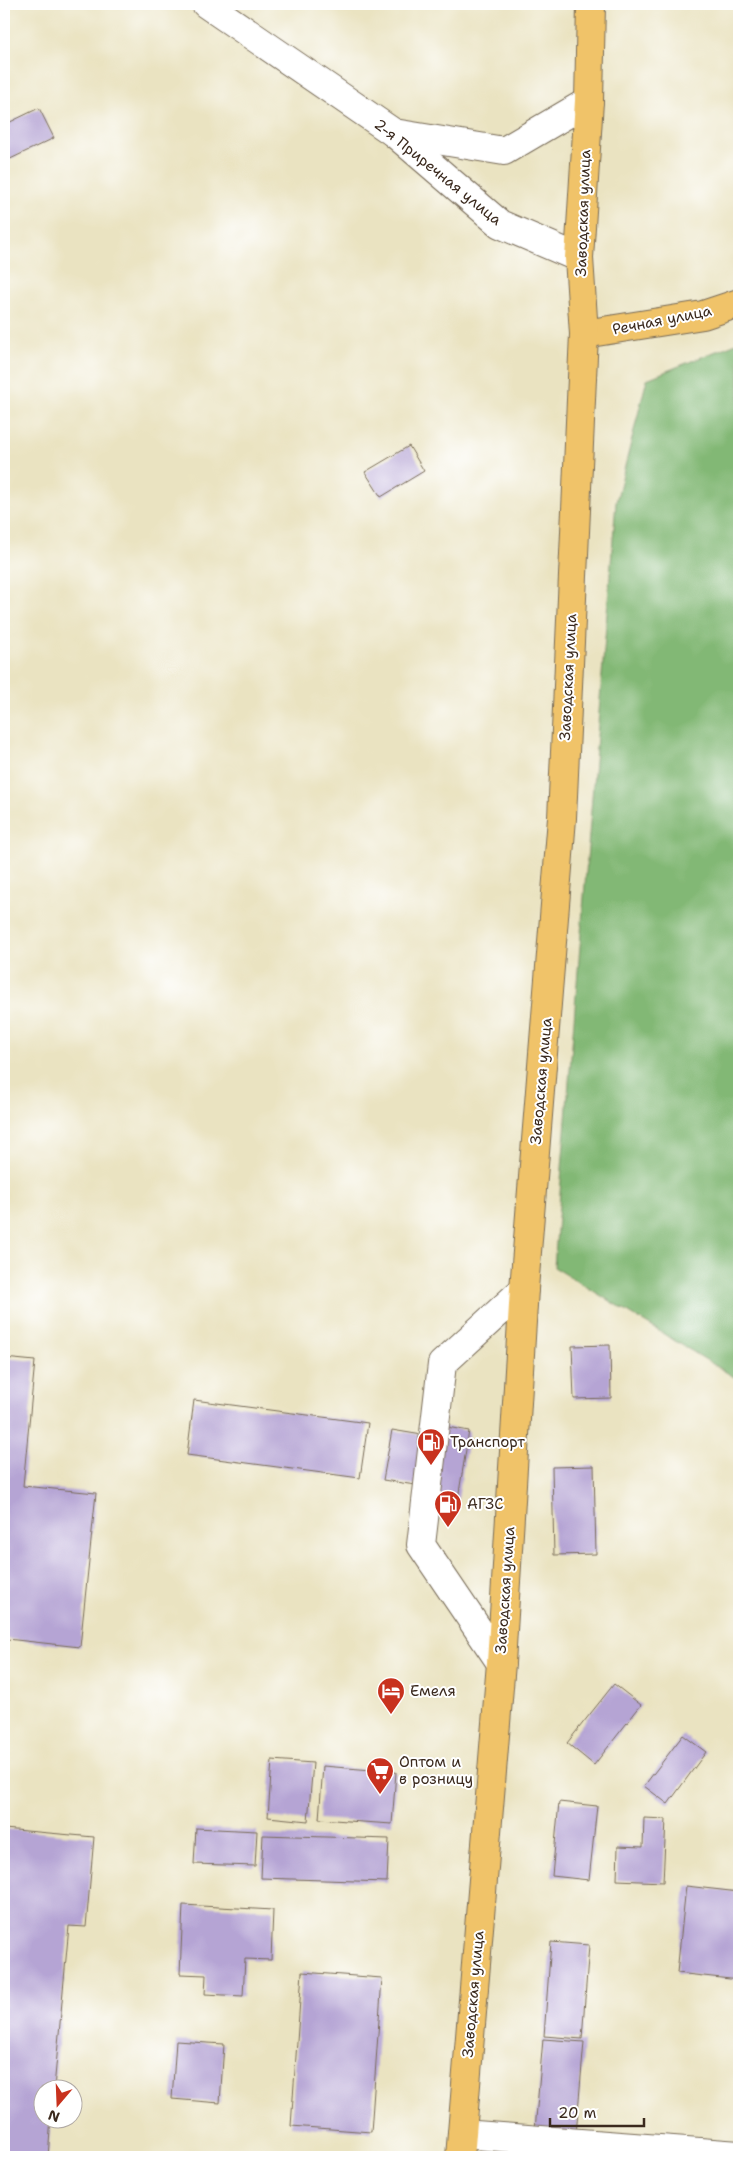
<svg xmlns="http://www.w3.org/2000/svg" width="743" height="2161" font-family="'Shantell Sans',sans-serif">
<rect width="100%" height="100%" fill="#fff"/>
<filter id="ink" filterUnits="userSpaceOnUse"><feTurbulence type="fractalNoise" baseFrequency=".02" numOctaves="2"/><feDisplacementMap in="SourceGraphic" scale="10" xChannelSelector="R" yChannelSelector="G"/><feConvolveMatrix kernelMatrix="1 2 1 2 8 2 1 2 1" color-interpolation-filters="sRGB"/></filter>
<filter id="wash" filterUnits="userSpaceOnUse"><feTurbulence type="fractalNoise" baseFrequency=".0096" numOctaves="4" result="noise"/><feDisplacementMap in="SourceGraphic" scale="20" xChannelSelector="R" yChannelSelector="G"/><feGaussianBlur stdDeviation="1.12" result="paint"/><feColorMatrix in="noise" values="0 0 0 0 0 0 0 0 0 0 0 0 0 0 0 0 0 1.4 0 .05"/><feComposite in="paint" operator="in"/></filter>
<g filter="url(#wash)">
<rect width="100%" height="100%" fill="#eae3c1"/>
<polygon fill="#82b874" stroke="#5e7149" points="739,342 739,1380 554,1267 616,502 647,379"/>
<g id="blocks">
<g fill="#b5a4d4">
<polygon points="39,108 54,138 4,162 4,125"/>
<polygon points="409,446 424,471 381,497 365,472"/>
<polygon points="610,1345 611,1398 574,1399 572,1346"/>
<polygon points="4,1358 35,1361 23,1486 96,1493 80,1647 7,1639 5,1659"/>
<polygon points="194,1400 368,1423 360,1478 187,1455"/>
<polygon points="436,1425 469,1431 456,1511 425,1506 428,1487 383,1480 392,1430 434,1437"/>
<polygon points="594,1466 596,1554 554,1555 552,1467"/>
<polygon points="614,1684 641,1705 594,1765 567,1743"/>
<polygon points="683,1735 706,1752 668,1804 644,1786"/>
<polygon points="272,1760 313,1763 308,1821 268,1817"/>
<polygon points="323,1766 396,1772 392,1824 319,1819"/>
<polygon points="559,1802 597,1806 589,1880 552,1876"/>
<polygon points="644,1818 666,1819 663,1882 617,1880 618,1846 643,1847"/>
<polygon points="196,1828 257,1831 255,1866 194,1864"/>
<polygon points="4,1829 94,1837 86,1927 69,1926 54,2088 42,2088 42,2118 51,2118 48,2157 4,2157"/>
<polygon points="263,1835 389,1839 387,1882 261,1878"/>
<polygon points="686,1886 739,1892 739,1980 677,1973"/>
<polygon points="183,1905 273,1910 271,1960 245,1959 243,1996 205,1994 206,1975 180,1974"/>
<polygon points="551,1942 589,1945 582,2039 544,2036"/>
<polygon points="302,1972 382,1978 371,2132 291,2126"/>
<polygon points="543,2039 584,2042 576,2134 535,2130"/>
<polygon points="176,2041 224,2044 220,2103 172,2099"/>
</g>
</g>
</g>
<g filter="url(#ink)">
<use href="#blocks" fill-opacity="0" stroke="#786b57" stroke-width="1"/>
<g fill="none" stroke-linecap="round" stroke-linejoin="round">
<g stroke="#786b57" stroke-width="30">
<g id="minor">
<polyline points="206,4 394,133 500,224 579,258"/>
<polyline points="394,133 504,151 589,101"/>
<polyline points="501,1663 421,1545 442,1364 524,1289"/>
<polyline points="462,2134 739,2155"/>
</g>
</g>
<g stroke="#786b57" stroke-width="30">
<g id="major">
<polyline points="584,334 703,315 739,303"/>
<polyline points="460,2157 501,1663 524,1289 562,818 584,334 579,258 589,101 591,4"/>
</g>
</g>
<use href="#minor" stroke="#fff" stroke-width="28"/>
<use href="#major" stroke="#f0c369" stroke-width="28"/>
</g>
</g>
<defs>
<g id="fuel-pin" transform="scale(1.4375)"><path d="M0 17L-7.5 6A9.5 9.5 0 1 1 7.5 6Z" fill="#c8321e" stroke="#fff"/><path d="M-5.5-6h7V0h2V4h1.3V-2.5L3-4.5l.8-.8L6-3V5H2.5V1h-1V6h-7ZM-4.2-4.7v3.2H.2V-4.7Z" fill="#fff"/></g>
<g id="hotel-pin" transform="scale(1.4375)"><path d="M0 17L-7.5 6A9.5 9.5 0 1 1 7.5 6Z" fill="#c8321e" stroke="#fff"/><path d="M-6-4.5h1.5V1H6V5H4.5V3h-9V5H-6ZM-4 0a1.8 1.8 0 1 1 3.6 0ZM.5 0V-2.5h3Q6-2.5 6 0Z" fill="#fff"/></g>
<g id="supermarket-pin" transform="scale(1.4375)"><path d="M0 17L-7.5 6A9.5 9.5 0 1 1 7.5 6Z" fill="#c8321e" stroke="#fff"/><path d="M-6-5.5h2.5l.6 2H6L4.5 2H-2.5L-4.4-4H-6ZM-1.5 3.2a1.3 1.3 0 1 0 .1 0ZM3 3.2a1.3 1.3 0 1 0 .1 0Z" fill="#fff"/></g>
</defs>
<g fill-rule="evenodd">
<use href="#fuel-pin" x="431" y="1442"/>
<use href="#fuel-pin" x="448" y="1504"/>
<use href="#hotel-pin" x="391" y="1691"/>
<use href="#supermarket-pin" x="380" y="1771"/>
</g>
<g text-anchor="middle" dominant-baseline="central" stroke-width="4" stroke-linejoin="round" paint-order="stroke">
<g font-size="15" fill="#3b2a1e" stroke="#fff">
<text transform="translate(438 172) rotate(39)">2-я Приречная улица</text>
<text transform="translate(583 213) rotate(-88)">Заводская улица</text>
<text transform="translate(662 320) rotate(-11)">Речная улица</text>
<text transform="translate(568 677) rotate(-87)">Заводская улица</text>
<text transform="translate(541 1081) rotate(-85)">Заводская улица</text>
<text transform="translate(505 1590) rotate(-86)">Заводская улица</text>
<text transform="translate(473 1994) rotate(-85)">Заводская улица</text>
</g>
<g font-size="15" fill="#3b2a1e" stroke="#fff" text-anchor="start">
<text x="450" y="1442">Транспорт</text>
<text x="467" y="1504">АГЗС</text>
<text x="410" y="1691">Емеля</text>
<text x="399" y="1762">Оптом и<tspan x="399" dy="17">в розницу</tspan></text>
</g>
</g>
<rect width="743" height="2161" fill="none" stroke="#fff" stroke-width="20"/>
<g transform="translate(58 2104) rotate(199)"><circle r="24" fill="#ffffff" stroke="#b1aaa5"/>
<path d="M0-4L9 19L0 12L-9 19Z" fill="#c8321e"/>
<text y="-8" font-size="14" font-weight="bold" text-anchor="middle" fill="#3b2a1e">N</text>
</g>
<path d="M550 2118v8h94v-8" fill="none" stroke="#3b2a1e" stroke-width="2.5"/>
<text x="558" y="2118" font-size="15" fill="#3b2a1e" stroke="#ffffff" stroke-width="4" paint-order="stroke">20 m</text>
</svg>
